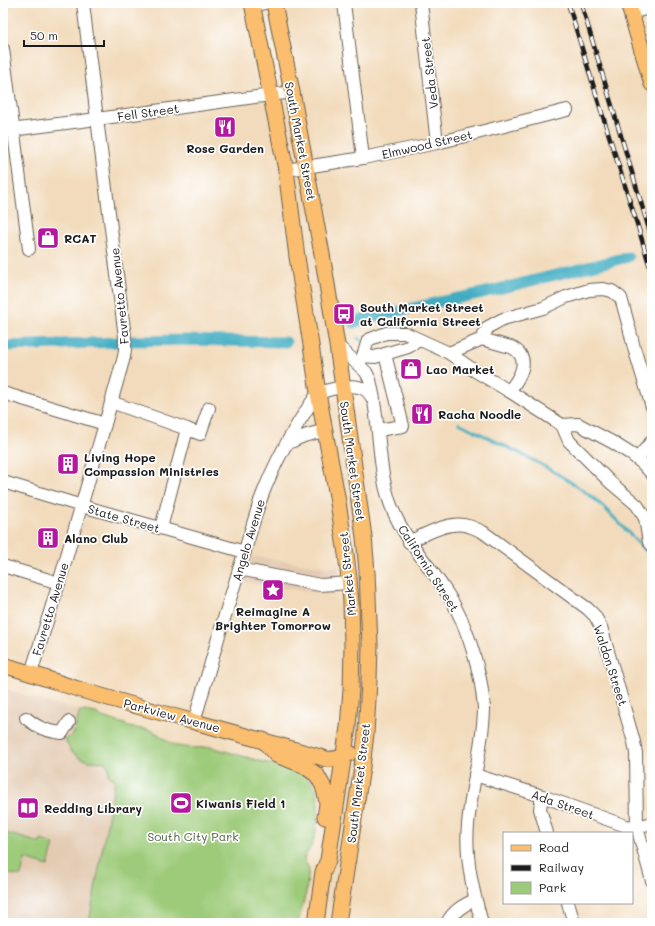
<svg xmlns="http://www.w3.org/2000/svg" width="655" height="926" font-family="Mali,sans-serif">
<rect width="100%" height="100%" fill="#fff"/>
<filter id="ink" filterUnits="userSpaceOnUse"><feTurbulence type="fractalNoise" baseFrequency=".025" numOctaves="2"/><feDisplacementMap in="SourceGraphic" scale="8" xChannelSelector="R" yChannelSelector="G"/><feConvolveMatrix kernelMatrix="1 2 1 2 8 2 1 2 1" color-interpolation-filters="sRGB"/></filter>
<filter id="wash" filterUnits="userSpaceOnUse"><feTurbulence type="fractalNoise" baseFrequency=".012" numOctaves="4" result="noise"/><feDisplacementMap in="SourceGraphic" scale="16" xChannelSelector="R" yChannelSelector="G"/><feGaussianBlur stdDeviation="0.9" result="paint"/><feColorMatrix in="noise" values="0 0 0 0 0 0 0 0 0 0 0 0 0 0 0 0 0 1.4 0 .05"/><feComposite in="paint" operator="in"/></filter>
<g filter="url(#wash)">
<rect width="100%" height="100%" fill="#f2dbbc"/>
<g fill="#e3cbb2">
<polygon points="251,556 328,567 338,566 341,593 331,595 244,582"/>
<polygon points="3,688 48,703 83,711 91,712 96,713 102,717 125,724 89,923 11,923 3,922"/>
</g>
<g fill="#9dcb79" stroke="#5c744a">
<path d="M80,711L91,712L96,713L102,717L125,724L128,727L150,730L158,734L169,742L177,746L193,748L211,747L298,772C306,776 312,781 316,789C321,800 317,830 313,842C311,848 307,853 304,858C305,863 308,865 309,870L306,893L298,923H89L115,779L108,776L109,768L105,762L89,761L80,758L70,750L65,739L70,737L73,735Z"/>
<polygon points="3,832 40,843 41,840 54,844 48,866 25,859 21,876 3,873"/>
</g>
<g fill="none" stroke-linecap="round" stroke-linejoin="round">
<g stroke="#43adc2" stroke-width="3">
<polyline points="358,338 363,342"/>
<path d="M459,423C504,446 551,466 592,497C614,515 632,538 652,557"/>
</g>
<g stroke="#43adc2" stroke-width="11">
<polyline points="354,323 359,321 365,319 434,303 482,293 628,257"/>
<polyline points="132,341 184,340 286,342"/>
<polyline points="3,346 120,342"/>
</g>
</g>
</g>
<g filter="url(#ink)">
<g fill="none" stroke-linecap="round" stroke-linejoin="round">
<g stroke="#675f54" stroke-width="14">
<g id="minor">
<polyline points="344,3 363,158"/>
<polyline points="421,3 437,143"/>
<polyline points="252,5 265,3"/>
<polyline points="631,13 652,7"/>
<polyline points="3,49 29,249"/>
<polyline points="3,131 97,119 292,92"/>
<polyline points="286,170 363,158 437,143 567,110"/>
<path d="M482,339C489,341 496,343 503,345C506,346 510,346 513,348C532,359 519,379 509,391"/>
<polyline points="337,345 366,372 370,380 374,399"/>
<polyline points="449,353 482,339 488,327 503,319 543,308 566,297 589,290 603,289 612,291 621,298 629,327 634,348 652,407"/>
<polyline points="363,356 368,340 386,333 405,333 449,353 472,369 509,391 562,425 578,424 612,442 631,454 642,463 652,474"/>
<polyline points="360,362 363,356 375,357 408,347 419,340"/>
<polyline points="3,393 105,424"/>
<polyline points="111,402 187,429 161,528"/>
<polyline points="562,425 569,441 611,483 637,505 645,518 649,542 652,545"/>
<polyline points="187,429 200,434 209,408"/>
<polyline points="378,430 403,426 385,354"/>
<path d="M287,444C301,436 309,434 325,431"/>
<polyline points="637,459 652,441"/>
<polyline points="3,482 82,506 245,552"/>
<path d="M409,542C425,534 451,520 468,526C473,527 478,530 483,532L588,609L595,616L601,627L634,742L636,753L637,827L652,881"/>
<polyline points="3,566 59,583"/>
<polyline points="239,569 320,585 349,583"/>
<polyline points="31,673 59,583 105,424 124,357 125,350 125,337 97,119 83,3"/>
<path d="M26,718C38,728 46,731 62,733L69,722"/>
<path d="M194,722L219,635L260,501C274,463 294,427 318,393C330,390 352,382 364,389C369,392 372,397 374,402C381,440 378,481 396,517C408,543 427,563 443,587C462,614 473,646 480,679C482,688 483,698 484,708C484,722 482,734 480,747C476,773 470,799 468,825C465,858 473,892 482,923"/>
<polyline points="475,775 542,796 626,826 637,827 652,823"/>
<polyline points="542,796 540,809 547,833"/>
<polyline points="568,903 574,923"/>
<path d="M447,923C453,911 463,905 475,900"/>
</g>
</g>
<g stroke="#675f54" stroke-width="17">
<g id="major">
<polyline points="252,3 286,170 297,257 311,345 318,393 337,496 346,554 349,578 351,602 352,646 351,690 348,727 328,860 323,872 316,923"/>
<polyline points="274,3 292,92 322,254 337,345 364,537 367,572 370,645 369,681 366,734 362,767 338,923"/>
<polyline points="628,3 652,84"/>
<path d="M3,665C28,672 53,681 78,689C160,714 244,734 326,759C335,760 342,758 350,753"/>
<polyline points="263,740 276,755 303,765 317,775 323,786 326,797 327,804 325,817"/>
</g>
</g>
<use href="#minor" stroke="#fff" stroke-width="12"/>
<use href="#major" stroke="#fabe6e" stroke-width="15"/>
<g stroke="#1c1c1c" stroke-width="4.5">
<g id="rail">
<polyline points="568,3 600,107 639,230 652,274"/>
<polyline points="581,3 652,239"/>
</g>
</g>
<use href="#rail" stroke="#fff" stroke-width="3" stroke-dasharray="9" stroke-linecap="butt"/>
</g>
</g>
<defs>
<g id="restaurant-square" transform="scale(1.15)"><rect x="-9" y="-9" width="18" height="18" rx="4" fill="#b5179e" stroke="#fff"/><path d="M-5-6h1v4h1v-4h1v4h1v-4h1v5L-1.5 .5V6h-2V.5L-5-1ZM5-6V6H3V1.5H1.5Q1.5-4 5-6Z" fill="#fff"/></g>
<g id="shop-square" transform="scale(1.15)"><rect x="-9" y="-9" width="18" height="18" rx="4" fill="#b5179e" stroke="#fff"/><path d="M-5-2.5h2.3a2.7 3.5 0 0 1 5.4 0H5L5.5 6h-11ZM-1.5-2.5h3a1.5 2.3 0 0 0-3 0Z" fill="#fff"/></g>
<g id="bus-square" transform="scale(1.15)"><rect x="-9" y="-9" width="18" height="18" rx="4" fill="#b5179e" stroke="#fff"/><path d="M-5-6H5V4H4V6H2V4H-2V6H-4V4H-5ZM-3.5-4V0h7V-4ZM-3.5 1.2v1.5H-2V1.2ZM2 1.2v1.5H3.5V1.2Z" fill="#fff"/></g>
<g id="building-square" transform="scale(1.15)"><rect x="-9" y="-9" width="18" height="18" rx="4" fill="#b5179e" stroke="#fff"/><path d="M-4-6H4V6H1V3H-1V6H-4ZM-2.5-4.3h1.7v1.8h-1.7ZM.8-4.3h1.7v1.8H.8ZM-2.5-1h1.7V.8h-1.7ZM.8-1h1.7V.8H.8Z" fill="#fff"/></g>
<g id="sight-square" transform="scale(1.15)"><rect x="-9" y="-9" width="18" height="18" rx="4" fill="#b5179e" stroke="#fff"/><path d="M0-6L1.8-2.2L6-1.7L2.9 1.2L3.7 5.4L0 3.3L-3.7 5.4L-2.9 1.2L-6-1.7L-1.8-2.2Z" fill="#fff"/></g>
<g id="stadium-square" transform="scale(1.15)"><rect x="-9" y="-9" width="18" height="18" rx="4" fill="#b5179e" stroke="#fff"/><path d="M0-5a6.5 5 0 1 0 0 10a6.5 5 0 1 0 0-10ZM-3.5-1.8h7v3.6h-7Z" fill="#fff"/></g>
<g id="library-square" transform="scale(1.15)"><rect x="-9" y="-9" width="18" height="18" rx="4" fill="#b5179e" stroke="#fff"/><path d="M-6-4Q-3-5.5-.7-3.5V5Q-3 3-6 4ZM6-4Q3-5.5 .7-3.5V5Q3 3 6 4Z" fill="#fff"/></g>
</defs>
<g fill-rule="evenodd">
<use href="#restaurant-square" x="225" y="127"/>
<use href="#shop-square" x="48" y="238"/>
<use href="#bus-square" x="344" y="314"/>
<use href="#shop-square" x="411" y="369"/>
<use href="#restaurant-square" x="422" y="414"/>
<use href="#building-square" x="68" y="464"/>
<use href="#building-square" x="48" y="538"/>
<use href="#sight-square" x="273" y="590"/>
<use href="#stadium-square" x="181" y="803"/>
<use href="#library-square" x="28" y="808"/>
</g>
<g text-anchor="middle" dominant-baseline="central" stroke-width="3.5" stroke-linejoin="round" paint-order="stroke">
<g font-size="12" fill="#1c1c1c" stroke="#fff">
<text transform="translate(429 73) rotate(-97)">Veda Street</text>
<text transform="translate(148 112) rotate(-8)">Fell Street</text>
<text transform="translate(301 141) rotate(79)">South Market Street</text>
<text transform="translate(427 144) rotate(-13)">Elmwood Street</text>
<text transform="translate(119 296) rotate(-96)">Favretto Avenue</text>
<text transform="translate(353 461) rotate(82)">South Market Street</text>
<text transform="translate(124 518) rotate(16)">State Street</text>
<text transform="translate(248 540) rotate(-73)">Angelo Avenue</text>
<text transform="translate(429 568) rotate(57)">California Street</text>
<text transform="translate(347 574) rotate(-96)">Market Street</text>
<text transform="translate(50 609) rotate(-73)">Favretto Avenue</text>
<text transform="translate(611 665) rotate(72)">Waldon Street</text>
<text transform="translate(172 715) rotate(15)">Parkview Avenue</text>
<text transform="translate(358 783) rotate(-83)">South Market Street</text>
<text transform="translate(563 804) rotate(19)">Ada Street</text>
</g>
<g font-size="12" font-weight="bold" fill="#1c1c1c" stroke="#fff" text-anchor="start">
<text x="225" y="148" text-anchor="middle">Rose Garden</text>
<text x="64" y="238">RCAT</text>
<text x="360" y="307">South Market Street<tspan x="360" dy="14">at California Street</tspan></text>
<text x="426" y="369">Lao Market</text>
<text x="438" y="414">Racha Noodle</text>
<text x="84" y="457">Living Hope<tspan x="84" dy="14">Compassion Ministries</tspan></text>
<text x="64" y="538">Alano Club</text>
<text x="273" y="611" text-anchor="middle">Reimagine A<tspan x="273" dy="14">Brighter Tomorrow</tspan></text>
<text x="196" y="803">Kiwanis Field 1</text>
<text x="44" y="808">Redding Library</text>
</g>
<g font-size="12" fill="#506241" stroke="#fff">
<text x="193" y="836">South City Park</text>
</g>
</g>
<rect width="655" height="926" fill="none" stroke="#fff" stroke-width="16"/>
<rect x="503" y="832" width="130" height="72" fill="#ffffff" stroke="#a4a4a4"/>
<rect x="511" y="845" width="20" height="6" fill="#fabe6e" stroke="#a4a4a4"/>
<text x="539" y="852" font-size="12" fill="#1c1c1c">Road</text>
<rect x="511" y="865" width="20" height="6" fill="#1c1c1c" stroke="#a4a4a4"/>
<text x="539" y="872" font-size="12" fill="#1c1c1c">Railway</text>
<rect x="511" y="882" width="20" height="12" fill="#9dcb79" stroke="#a4a4a4"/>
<text x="539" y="892" font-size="12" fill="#1c1c1c">Park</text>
<path d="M24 40v6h80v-6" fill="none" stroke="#1c1c1c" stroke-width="2"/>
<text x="30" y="40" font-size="12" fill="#1c1c1c" stroke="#ffffff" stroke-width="3" paint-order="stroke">50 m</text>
</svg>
